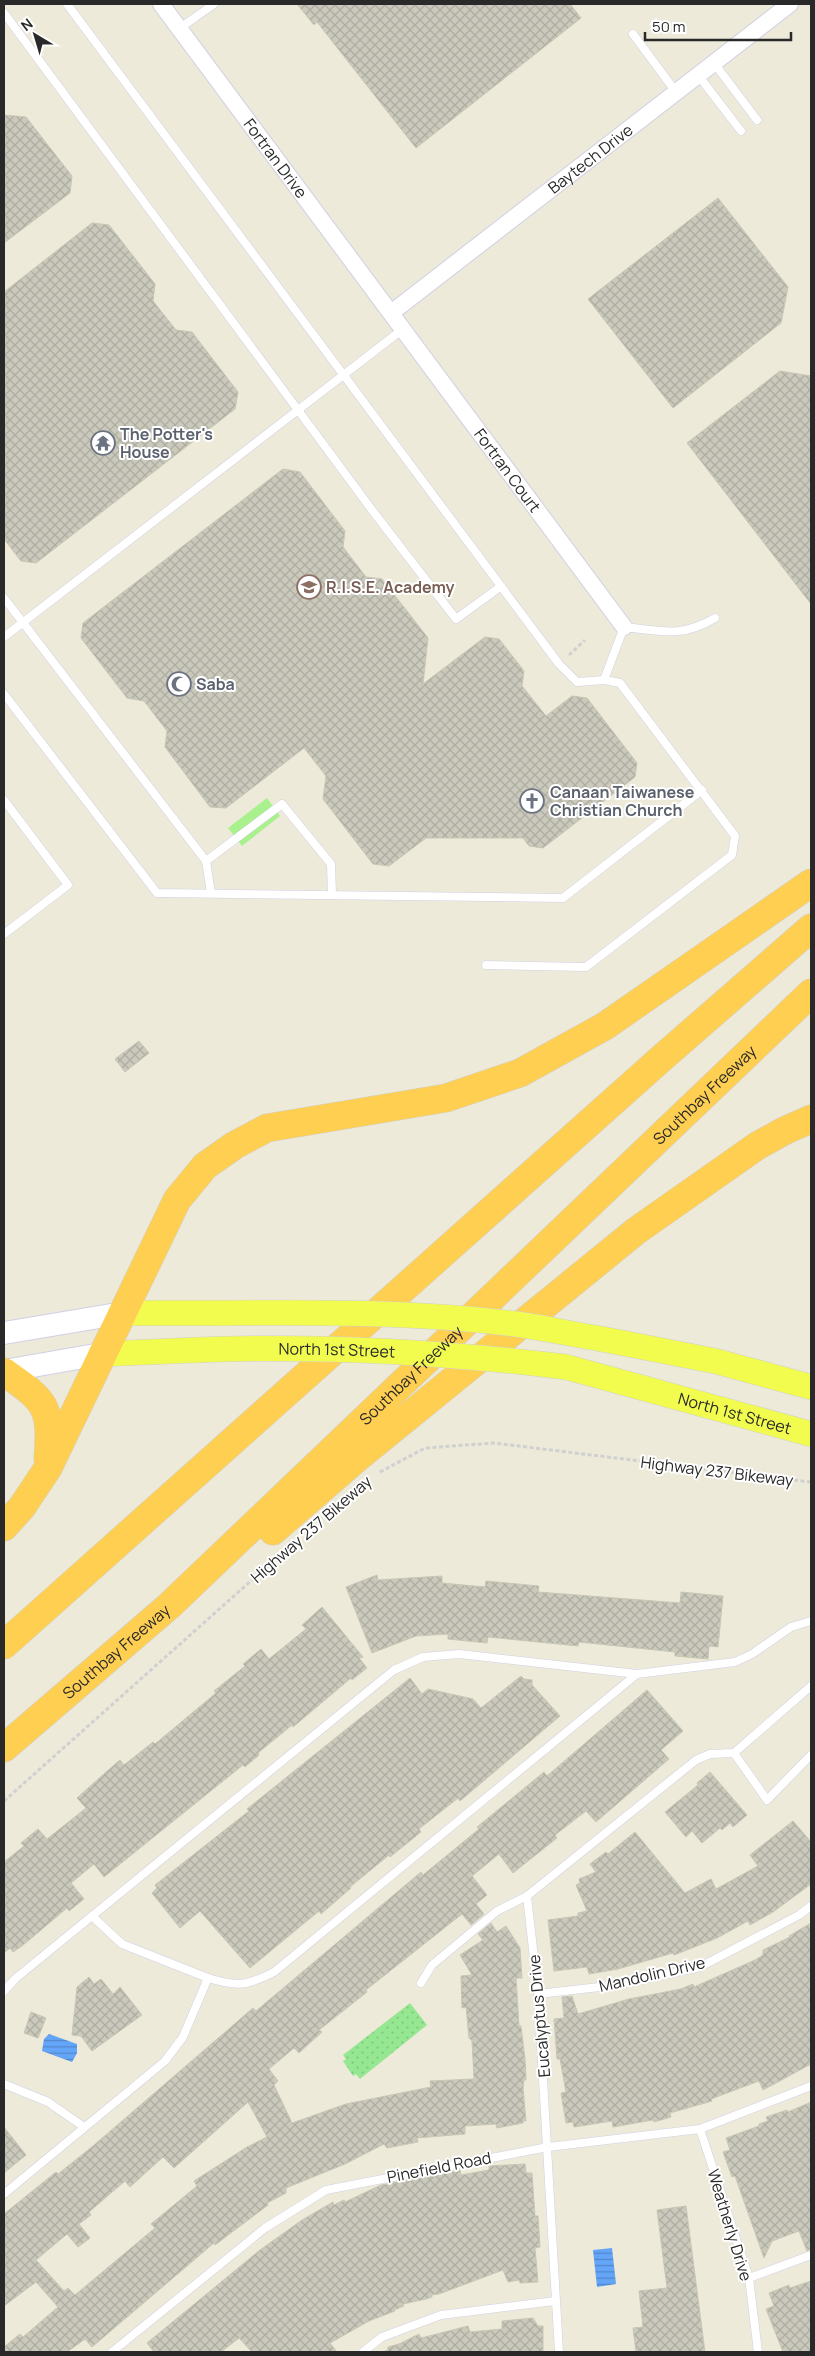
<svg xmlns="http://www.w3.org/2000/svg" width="815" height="2356" font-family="Manrope,sans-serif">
<defs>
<pattern id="park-dots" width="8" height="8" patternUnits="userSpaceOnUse" patternTransform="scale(1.25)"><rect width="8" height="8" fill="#95e891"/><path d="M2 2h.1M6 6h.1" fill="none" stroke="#80c77d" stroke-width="1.8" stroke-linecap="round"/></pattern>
<pattern id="water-rules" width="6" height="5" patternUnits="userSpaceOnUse" patternTransform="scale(1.25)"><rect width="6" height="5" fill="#63a5f8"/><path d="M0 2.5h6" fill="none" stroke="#5286c9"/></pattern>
<pattern id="building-cross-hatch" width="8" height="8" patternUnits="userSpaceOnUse" patternTransform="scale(1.25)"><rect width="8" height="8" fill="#cbc9bc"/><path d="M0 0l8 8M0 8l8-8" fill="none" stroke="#aeada2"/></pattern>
</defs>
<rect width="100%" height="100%" fill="#edead9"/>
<polygon fill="url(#park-dots)" points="410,2003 427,2025 360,2079 356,2074 353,2076 343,2061 346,2059 343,2055"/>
<polygon fill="#a8f18c" points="267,798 280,816 242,846 228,828"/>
<g fill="url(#water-rules)">
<polygon points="49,2034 77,2044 77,2053 72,2062 42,2051 44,2039"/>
<polygon points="612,2248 616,2284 597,2287 593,2250"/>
</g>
<g fill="url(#building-cross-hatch)" stroke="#c8c7b3" fill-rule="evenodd">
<polygon points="297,4 570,4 581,18 416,148 317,22 314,25"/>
<polygon points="4,115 26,117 72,176 70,193 4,243"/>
<polygon points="718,198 788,287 781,323 673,408 588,299"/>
<polygon points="92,223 109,225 155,284 153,301 176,330 192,332 238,392 235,409 36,563 21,561 4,539 4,292"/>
<polygon points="780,371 811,376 811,604 687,443"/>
<polygon points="283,469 300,472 345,531 343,547 366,577 382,579 428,638 423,684 485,637 499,639 524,671 522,686 546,716 572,696 587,698 637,763 635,777 543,848 529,846 523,838 426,838 389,866 373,864 323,799 326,776 304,748 226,808 210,807 165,747 167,731 144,701 127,698 81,638 83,623"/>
<polygon points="139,1041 149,1053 125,1072 115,1059"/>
<polygon points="377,1575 378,1580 442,1576 442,1583 485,1587 486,1581 539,1586 538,1592 680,1603 681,1592 723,1596 718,1647 709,1646 708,1659 675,1656 675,1652 579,1642 578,1646 488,1637 487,1643 448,1639 448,1634 416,1636 372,1653 346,1587"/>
<polygon points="322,1607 363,1657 359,1658 367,1668 352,1680 351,1678 293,1727 292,1725 258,1753 259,1755 245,1767 243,1765 104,1877 94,1864 71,1883 84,1899 69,1911 67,1908 22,1946 13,1952 10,1948 4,1953 4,1862 24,1846 21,1843 38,1829 47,1839 86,1808 77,1798 106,1772 120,1760 124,1765 153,1742 155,1744 216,1693 214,1691 245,1666 243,1664 261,1649 269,1659 306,1629 302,1625"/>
<polygon points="521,1676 524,1679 532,1680 532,1685 560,1716 460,1801 458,1798 419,1829 421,1832 390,1857 389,1855 350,1887 351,1888 321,1914 319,1911 250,1968 200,1911 180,1928 152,1893 157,1888 155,1885 249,1811 247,1809 410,1678 422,1694 428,1689 473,1699 481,1708"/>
<path d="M647,1690L683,1731L661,1750L669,1759L596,1822L586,1811L555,1835L557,1838L513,1873L499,1854L472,1876L487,1895L476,1904L484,1914L471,1925L462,1914L366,1990L367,1992L319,2030L322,2032L299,2053L294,2048L269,2069L278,2081L274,2085L292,2123L346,2104L431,2087L430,2081L474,2079L472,2041L469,2038L466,2007L462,2008L461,1976L472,1975L460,1955L483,1940L478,1934L491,1923L497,1932L506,1926L520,1948L522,1978H516L519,2026H521L525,2059L526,2080H524L523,2088L526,2121H523V2123L497,2128L496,2124L465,2126V2134L417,2138L418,2142L387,2148L384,2144L345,2164L286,2188V2193L267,2203L268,2205L215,2245L214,2243L92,2347L85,2339L67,2352H4V2347L20,2334L23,2337L58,2307L36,2282L4,2306V2214L56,2172L58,2174L93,2146L253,2008L256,2011L421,1872L423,1875L479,1829L477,1827L544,1772L547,1776ZM248,2102L267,2137L247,2147L194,2181L197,2186L151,2224L155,2228L75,2295L68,2288L64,2291L36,2260L67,2234L78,2247L90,2238L79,2224L91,2215L89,2212L125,2181L130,2187L163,2157L174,2168Z"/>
<polygon points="710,1772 747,1815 733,1827 730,1823 722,1830 720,1828 702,1843 692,1831 686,1837 665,1812 698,1785 697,1783"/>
<polygon points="793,1821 811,1842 811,1884 773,1912 750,1925 748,1921 717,1938 674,1955 673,1953 618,1969 589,1974 587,1967 554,1971 548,1920 578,1916 578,1913 587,1911 576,1885 580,1883 579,1879 596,1872 590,1864 606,1852 608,1854 635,1832 685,1893 711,1879 716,1889 758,1866 750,1855"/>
<polygon points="811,1923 811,2064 763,2090 759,2081 711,2099 712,2101 670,2113 671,2117 654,2122 653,2120 613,2127 612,2121 574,2127 573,2122 566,2123 561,2093 566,2092 560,2059 557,2059 554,2019 564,2018 562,1997 572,1996 578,2014 629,1999 681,1989 693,1984 694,1987 755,1960 763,1955 763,1950 790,1937 789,1936"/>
<polygon points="89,1977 94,1984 101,1979 113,1994 120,1987 142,2015 92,2051 81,2036 72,2035 77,1987"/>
<polygon points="31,2012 46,2018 38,2038 24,2033"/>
<polygon points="811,2102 811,2249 807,2251 799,2231 772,2241 764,2258 735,2176 732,2177 723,2152 730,2150 726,2138 759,2126 759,2124 768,2121 766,2117 787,2110 788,2112"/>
<polygon points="4,2127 26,2155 4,2173"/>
<polygon points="525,2164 526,2173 532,2173 535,2216 538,2216 540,2247 535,2248 538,2282 520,2283 519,2280 508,2282 503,2270 439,2294 432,2295 432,2297 426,2299 403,2304 404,2306 394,2310 395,2311 369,2321 330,2343 337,2352 252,2352 239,2338 221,2352 154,2352 147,2343 260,2250 302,2220 333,2202 334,2205 344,2200 345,2202 381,2185 460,2170 461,2175 489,2170 489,2166"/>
<polygon points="686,2206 705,2352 636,2352 633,2328 643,2327 639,2291 667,2288 657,2210"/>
<polygon points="811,2281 811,2352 783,2352 766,2309 774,2306 769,2293 789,2285 790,2288"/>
<polygon points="533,2318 538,2326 543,2326 543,2352 383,2352 388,2350 388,2347 399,2344 419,2334 421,2338 468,2326 470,2332 502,2329 502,2321"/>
</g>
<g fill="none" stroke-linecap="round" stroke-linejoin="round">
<g stroke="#d1cfe4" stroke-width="9">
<g id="lane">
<polyline points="67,4 559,664 577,682 604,680 620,683 735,836 732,855 586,967 486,965"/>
<polyline points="4,13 375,514 456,619 500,587"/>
<polyline points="180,28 214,4"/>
<polyline points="633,34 676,92"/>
<polyline points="714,63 757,120"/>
<polyline points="698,75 741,131"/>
<polyline points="4,598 206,861 211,893"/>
<polyline points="4,637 403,329"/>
<path d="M604,680L624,627C662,631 681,638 715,618"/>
<polyline points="4,694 157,893 563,898 702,790"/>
<polyline points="4,800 68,885 4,934"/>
<polyline points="206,861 282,804 331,864 332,895"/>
<polyline points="734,1753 767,1800 811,1755"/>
<polyline points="92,1916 122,1944 208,1978"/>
<polyline points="421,1983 432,1965 497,1911 527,1896"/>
<polyline points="4,1991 16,1978 394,1670 423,1657 459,1654 637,1674 735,1662 752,1654 791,1627 811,1621"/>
<polyline points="538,1994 617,1985 700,1967 799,1915 811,1906"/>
<polyline points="4,2084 48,2102 84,2127"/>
<polyline points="700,2129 749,2278 758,2352"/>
<path d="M4,2194L165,2061L183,2037L208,1978C238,1987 246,1986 274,1972L637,1674"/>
<polyline points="749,2278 811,2255"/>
<polyline points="112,2352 265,2228 326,2190 548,2147 700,2129 811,2086"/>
<polyline points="363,2352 382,2337 441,2315 555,2301"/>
<polyline points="559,2352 538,1994 527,1896 696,1760 710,1754 734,1753 811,1686"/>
</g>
</g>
<g stroke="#d1cfe4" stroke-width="18">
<g id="street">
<path id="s1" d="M161,4L624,627"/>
<path id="s2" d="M391,313L790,4"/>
</g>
</g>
<g stroke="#d1cfe4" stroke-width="24">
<g id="secondary">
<polyline points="4,1333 123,1313"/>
<polyline points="4,1371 101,1354"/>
</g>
</g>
<g stroke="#d0d0d0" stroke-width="26">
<g id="primary">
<polyline points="123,1313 225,1313"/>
<polyline points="602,1339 715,1361 811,1387"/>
<polyline points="101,1354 196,1350"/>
<path id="s3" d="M566,1367L811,1434"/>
</g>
</g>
<g stroke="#d0d0d0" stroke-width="29">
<g id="highway">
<path d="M4,1372C45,1401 52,1405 48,1458"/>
<polyline points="4,1527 22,1507 48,1468 177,1200 205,1166 235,1145 267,1128 446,1098 520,1073 605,1026 811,883"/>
<polyline points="273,1531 356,1459 636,1231 757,1146 784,1131 811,1119"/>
<polyline points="4,1645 663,1057 811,928"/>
<path id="s4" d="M4,1748L169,1606L811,993"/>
</g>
</g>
<g stroke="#d0d0d0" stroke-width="3" stroke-dasharray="4 2.5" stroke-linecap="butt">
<polyline points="569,655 585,640"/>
<polyline points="380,1472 425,1448 494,1443 811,1482"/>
<polyline points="4,1801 281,1554"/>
</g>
<use href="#lane" stroke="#fff" stroke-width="8"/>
<use href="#street" stroke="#fff" stroke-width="16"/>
<use href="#secondary" stroke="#fff" stroke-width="22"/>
<use href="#primary" stroke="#f2fc4f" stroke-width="25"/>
<use href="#highway" stroke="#ffcf52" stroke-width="28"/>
<g stroke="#d0d0d0" stroke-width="26" stroke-linecap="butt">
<g id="primary-bridge">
<path d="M225,1313C324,1312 424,1312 523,1325C549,1329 576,1335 602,1339"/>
<path id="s5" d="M196,1350C320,1345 443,1352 566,1367"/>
</g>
</g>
<use href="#primary-bridge" stroke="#f2fc4f" stroke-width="25"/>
</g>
<defs>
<g id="temple-ring" transform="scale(1.25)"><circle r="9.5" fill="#fff" stroke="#6b7280" stroke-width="1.5"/><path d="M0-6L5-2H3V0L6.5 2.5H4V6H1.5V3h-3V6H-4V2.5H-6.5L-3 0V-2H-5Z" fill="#6b7280"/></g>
<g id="school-ring" transform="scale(1.25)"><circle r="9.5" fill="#fff" stroke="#8d6e63" stroke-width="1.5"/><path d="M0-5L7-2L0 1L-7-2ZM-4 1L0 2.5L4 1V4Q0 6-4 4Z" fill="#8d6e63"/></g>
<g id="mosque-ring" transform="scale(1.25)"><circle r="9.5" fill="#fff" stroke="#6b7280" stroke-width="1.5"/><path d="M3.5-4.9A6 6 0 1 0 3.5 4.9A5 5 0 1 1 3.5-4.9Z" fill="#6b7280"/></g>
<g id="church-ring" transform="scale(1.25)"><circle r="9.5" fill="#fff" stroke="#6b7280" stroke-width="1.5"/><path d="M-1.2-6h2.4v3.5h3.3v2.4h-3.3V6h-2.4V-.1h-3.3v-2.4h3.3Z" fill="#6b7280"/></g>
</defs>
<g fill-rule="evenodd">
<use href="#temple-ring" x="103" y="443"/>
<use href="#school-ring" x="309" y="587"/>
<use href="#mosque-ring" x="179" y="684"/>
<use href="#church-ring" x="532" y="801"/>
</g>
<g text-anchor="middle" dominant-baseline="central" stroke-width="4" stroke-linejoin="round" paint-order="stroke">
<g font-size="16" fill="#292929" stroke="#fff">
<text stroke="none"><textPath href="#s1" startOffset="192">Fortran Drive</textPath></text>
<text stroke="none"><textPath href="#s2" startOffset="252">Baytech Drive</textPath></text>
<text stroke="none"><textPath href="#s1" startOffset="581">Fortran Court</textPath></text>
<text stroke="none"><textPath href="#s4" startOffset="958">Southbay Freeway</textPath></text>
<text stroke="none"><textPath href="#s5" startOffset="141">North 1st Street</textPath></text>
<text stroke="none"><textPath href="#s4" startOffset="552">Southbay Freeway</textPath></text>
<text stroke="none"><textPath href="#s3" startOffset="175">North 1st Street</textPath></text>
<text transform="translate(717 1471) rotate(7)">Highway 237 Bikeway</text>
<text transform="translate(311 1529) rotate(-41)">Highway 237 Bikeway</text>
<text stroke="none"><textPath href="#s4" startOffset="148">Southbay Freeway</textPath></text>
<text transform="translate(652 1974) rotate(-13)">Mandolin Drive</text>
<text transform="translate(539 2016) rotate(-95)">Eucalyptus Drive</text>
<text transform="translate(439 2167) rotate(-11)">Pinefield Road</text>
<text transform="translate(730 2225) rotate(73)">Weatherly Drive</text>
</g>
<g font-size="16" font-weight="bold" fill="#5b616d" stroke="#fff" text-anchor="start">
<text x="120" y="434">The Potter's<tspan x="120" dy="18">House</tspan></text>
<text x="196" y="684">Saba</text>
<text x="550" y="792">Canaan Taiwanese<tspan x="550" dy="18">Christian Church</tspan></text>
</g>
<g font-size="16" font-weight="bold" fill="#785e54" stroke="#fff" text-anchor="start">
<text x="326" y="587">R.I.S.E. Academy</text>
</g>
</g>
<rect width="815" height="2356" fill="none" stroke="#292929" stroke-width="10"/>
<g transform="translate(35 35) rotate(322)" stroke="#ffffff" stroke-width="4" paint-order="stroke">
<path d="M0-4L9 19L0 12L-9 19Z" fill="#292929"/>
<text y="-8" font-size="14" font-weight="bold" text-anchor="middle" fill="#292929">N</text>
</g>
<path d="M645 32v8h146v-8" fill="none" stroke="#292929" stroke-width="2.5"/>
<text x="652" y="32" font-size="15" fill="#292929" stroke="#ffffff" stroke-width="4" paint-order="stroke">50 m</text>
</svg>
